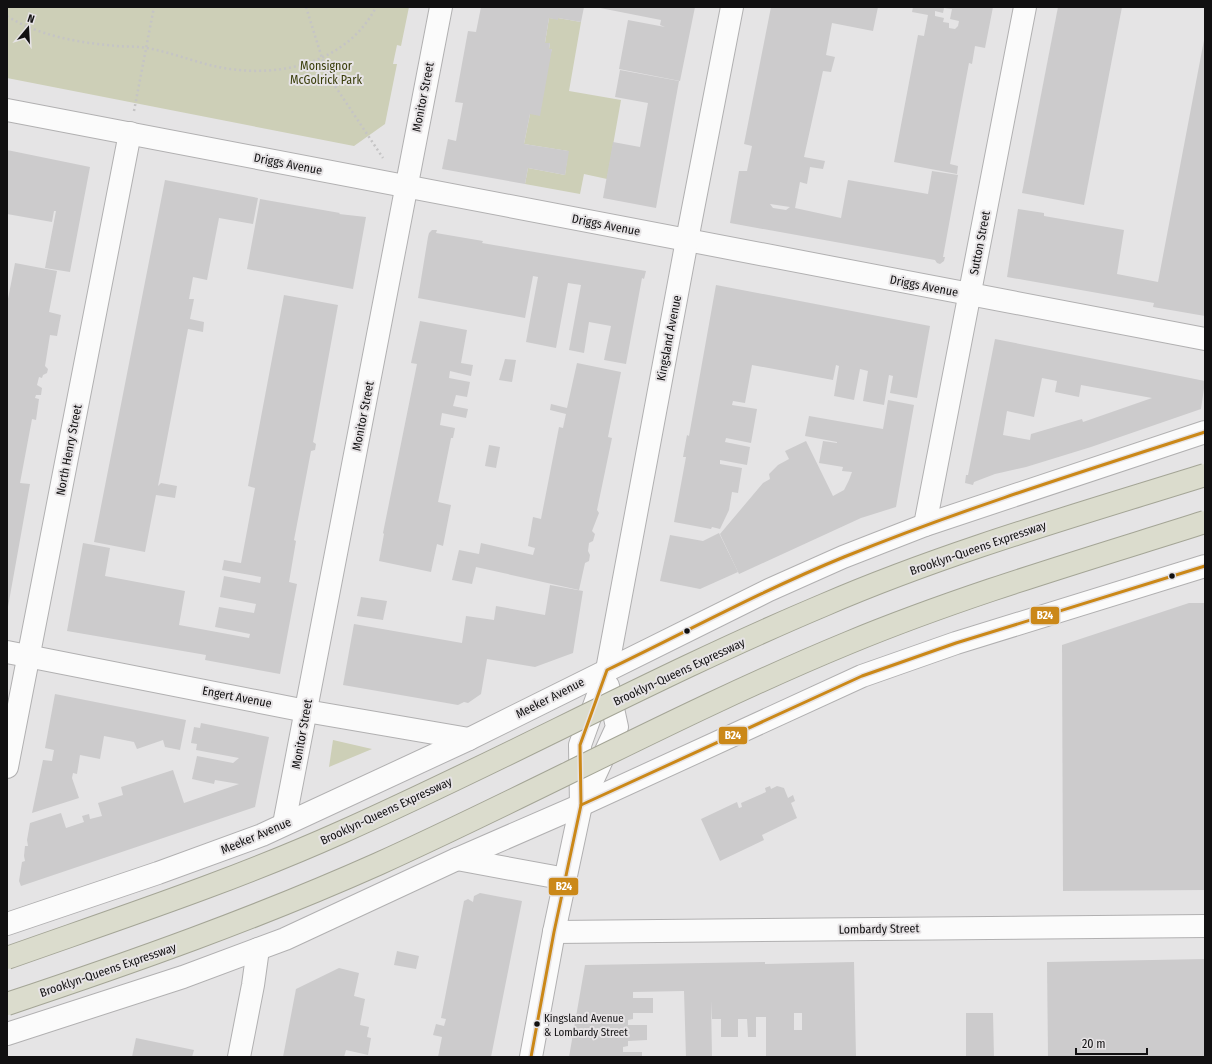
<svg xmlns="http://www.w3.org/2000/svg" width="1212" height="1064" font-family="'Fira Sans Condensed',sans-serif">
<rect width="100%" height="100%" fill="#e5e4e5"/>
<g fill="#cdcfb7">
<polygon points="7,7 409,7 401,46 397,45 393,64 397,64 385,124 354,146 7,78"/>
<polygon points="549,18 558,19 558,18 581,22 569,91 621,100 607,179 584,174 580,194 525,184 528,168 565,175 568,151 524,144 530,114 552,49 549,49 550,43 545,43"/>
<polygon points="333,740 372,749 329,767"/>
</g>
<g fill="#cccbcc" fill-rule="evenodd">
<polygon points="481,7 584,7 581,22 558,18 558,20 549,18 545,43 550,43 549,49 552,49 540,116 530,114 524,144 569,151 565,175 528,168 525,184 442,169 448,139 456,141 463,103 455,102 468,31 476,32"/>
<polygon points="595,7 695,7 680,81 619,69 628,20 665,27 660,25 661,20"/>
<path d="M771,7H878L873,31L832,23L826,55L835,57L831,72L823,71L804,157L825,161L823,169L810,167L807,184L800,182L795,208L841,218L848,180L928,194L932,171L958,175L943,257H945L944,261L940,264L937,263L935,260L730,223L739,171H747L752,146L744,144ZM770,204L790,207L786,210L773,208Z"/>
<path d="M913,7H993L985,48L975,46L972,64L969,63L950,164L958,166L957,174L894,162L918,35L924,36L928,15L912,12ZM944,8L952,9L950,19L959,21L958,26L955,29L949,28V23L943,22L944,18L935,16V11L943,13Z"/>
<polygon points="1058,7 1122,7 1084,205 1022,193"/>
<polygon points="1204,40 1205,316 1153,307 1154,303 1007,277 1018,209 1044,213 1044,216 1124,230 1117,274 1158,282"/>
<polygon points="620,70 679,81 656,208 603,198 613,142 640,147 648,103 615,97"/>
<polygon points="7,150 90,167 70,272 45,268 56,211 54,211 52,222 7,214"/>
<polygon points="165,180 258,198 253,224 219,218 207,280 193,277 189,299 194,299 190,319 204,322 203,332 188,329 158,486 161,483 177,486 175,498 156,495 145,552 94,542"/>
<polygon points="260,199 340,213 339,214 366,217 353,289 247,269"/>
<polygon points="432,230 437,230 436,233 483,241 482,243 646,271 644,279 642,278 626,364 604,360 611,326 589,322 584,353 569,350 581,285 568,283 556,348 526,342 538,277 533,276 525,318 418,298 428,237 429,233"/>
<polygon points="15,263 57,271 49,312 61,315 57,336 50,335 45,366 48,369 47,373 43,375 42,378 39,377 37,385 42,388 41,395 36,395 35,398 39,399 36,420 32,419 20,483 30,484 8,607 7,313 8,305 7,304"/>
<polygon points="716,285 930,326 917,398 890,393 893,376 889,375 884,405 863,401 868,371 860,369 854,400 834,396 839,366 836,365 833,380 752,365 745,403 733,401 732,405 757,409 751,443 726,438 725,442 750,447 747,465 720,460 720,464 742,468 738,493 732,492 729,510 720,529 712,527 711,529 674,522 686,457 683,457 687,435 689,436"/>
<polygon points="284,295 338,305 313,442 316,444 315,450 311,451 294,540 296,541 289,582 297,584 280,674 205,660 206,655 67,631 83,543 110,548 105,576 185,591 179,625 249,638 250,634 215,627 219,607 254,613 256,604 220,597 224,576 260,583 261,577 222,570 224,560 241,563 255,488 248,486"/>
<polygon points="420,321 467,330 461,363 473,365 471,376 450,371 449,378 470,382 467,397 456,395 453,406 468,409 466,418 442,413 440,425 455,428 453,438 451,438 438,502 451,505 443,546 437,544 431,572 379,561 384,534 383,533 417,364 411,363"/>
<path d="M995,339L1205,381L1201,409L1091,447L1026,467L995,474L974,482L973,485L965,483L966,475H968ZM1042,378L1057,381L1055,392L1079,397L1081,385L1152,398L1083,422L1082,419L1031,434L1030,440L1003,435L1007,411L1034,417Z"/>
<polygon points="505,359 516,360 512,382 499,380"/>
<polygon points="577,363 621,372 608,437 612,438 597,510 599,513 592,531 595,534 593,541 589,543 588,551 590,555 589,561 585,563 579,590 476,567 472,584 452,580 459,550 479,554 481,543 533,555 535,548 528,546 533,517 541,519 559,427 563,428 566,414 550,410 551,404 567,408"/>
<polygon points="888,400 914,405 896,507 861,518 739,574 720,534 763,483 770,479 769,474 778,465 789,459 785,451 806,441 833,496 844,490 849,480 852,472 842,471 843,467 819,463 823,441 837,443 837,442 805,436 809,416 883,429"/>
<polygon points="489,445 500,447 496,468 485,466"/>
<polygon points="719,533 738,572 700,589 660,581 670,535 703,541"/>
<polygon points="550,585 583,591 573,653 535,667 487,659 481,694 468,703 464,702 458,705 343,685 354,624 462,643 466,616 494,620 496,606 545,615"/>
<polygon points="361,597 387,601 383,620 357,616"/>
<polygon points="1189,603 1205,603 1205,890 1063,891 1062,645"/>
<polygon points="55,694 186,720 180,750 165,747 163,740 137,749 134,742 104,736 100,759 80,755 77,774 73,773 72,778 79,798 32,813 43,760 52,761 54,750 45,748"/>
<polygon points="201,723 269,737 255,807 21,886 19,881 22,862 25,861 24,856 25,846 28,846 27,840 30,823 61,813 66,828 84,822 82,816 89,814 90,819 102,816 98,803 123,795 121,787 173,770 184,803 239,784 215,780 214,784 192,779 197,756 233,763 239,758 196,750 197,744 191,743 194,727 200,728"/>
<polygon points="770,786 771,789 777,786 784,788 788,798 793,795 795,801 791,803 797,818 762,835 764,840 720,861 701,819 737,802 739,808 742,807 741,803 766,792 765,788"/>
<polygon points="480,893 522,901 491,1057 438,1057 442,1037 433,1035 436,1024 444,1026 446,1019 441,1018 464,901 468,899 473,902 474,896"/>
<polygon points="397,951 419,956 416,969 394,965"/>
<polygon points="1205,959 1205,1057 1048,1057 1047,962"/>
<path d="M765,962V964L854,962L856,1057H766V1017H756V1037H748L747,1019H738V1037H721V1019H712L711,1001L712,1057H686L684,991L633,992V998H653V1013H633V1019L628,1020V1025H647V1040L628,1041V1046L623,1047V1052H642V1057H569L585,965ZM794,1013H802V1030H794Z"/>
<polygon points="339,968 359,973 354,996 365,999 360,1025 369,1027 367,1037 371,1038 368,1055 346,1050 344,1057 283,1057 296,989"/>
<polygon points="966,1013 993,1013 994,1057 966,1057"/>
<polygon points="136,1038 194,1050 192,1057 132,1057"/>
</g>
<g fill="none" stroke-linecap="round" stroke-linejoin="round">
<g stroke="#b1b0b1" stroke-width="24">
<g id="street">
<polyline points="7,110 1205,339"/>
<polyline points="925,525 1025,7"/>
<polyline points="7,652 306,711 469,739"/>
<polyline points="7,767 130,133"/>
<polyline points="583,801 617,727 608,686"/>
<polyline points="284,824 441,7"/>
<polyline points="554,932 1205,926"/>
<polyline points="239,1057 253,985 258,949"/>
<polyline points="531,1057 554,932 581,805 580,745 607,670 687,240 732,7"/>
</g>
</g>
<g stroke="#b1b0b1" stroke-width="24">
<g id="secondary">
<polyline points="457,859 566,879"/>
<polyline points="7,924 158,873 262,835 469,739 769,590 843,557 925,525 1205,432"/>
<polyline points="7,1034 183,977 285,939 457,859 581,805 862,676 956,643 1205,566"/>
</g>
</g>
<g stroke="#c5c4c5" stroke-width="2.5" stroke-dasharray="2 3" stroke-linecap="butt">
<polyline points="306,7 327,74 383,158"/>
<path d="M7,16C39,36 80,43 117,46C127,47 138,46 147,48C175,53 201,65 230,69C286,77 349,60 376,7"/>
<polyline points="134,111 154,7"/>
</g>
<use href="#street" stroke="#fbfbfb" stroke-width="22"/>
<use href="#secondary" stroke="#fbfbfb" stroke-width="22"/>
<g stroke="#a4a596" stroke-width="24" stroke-linecap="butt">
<g id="highway-bridge">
<path d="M7,958C120,918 233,881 342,832C504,760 660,674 824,605C947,552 1077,515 1205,475"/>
<path d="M7,1004C133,962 257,918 378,864C535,793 688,709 848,643C964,595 1085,560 1205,522"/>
</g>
</g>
<use href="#highway-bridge" stroke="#dbdccd" stroke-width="22"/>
<g stroke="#e6e3e5" stroke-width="6">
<g id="bus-1">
<polyline points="581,805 862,676 956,643 1205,566"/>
<path d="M531,1057L554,932L581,805L580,745L607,670C686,632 763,590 844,557C962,509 1084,471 1205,432"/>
</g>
</g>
<use href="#bus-1" stroke="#cb8818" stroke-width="3"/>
</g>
<g fill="#111011" stroke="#e6e3e5" stroke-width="1.5">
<circle cx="1172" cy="576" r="3.5"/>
<circle cx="687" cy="631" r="3.5"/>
<circle cx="537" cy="1024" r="3.5"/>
</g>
<g text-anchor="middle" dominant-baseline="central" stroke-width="4" stroke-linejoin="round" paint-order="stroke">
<g font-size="11" fill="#111011" stroke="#e6e3e5" text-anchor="start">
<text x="544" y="1018">Kingsland Avenue<tspan x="544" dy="14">&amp; Lombardy Street</tspan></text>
</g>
<g font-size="12" fill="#393d0a" stroke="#e6e3e5">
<text x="326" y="66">Monsignor<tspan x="326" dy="14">McGolrick Park</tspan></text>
</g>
<g font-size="12" fill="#111011" stroke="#e6e3e5">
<text transform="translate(423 97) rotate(-79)">Monitor Street</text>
<text transform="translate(288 164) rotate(11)">Driggs Avenue</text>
<text transform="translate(606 225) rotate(11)">Driggs Avenue</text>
<text transform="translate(980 243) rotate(-79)">Sutton Street</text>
<text transform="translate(924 286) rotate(11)">Driggs Avenue</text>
<text transform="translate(669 338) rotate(-79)">Kingsland Avenue</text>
<text transform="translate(363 416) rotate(-79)">Monitor Street</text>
<text transform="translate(69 450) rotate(-79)">North Henry Street</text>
<text transform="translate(978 548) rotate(-19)">Brooklyn-Queens Expressway</text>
<text transform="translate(679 672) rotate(-25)">Brooklyn-Queens Expressway</text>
<text transform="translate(237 697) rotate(11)">Engert Avenue</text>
<text transform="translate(550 698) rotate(-27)">Meeker Avenue</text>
<text transform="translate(302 734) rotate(-80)">Monitor Street</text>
<text transform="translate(386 811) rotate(-25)">Brooklyn-Queens Expressway</text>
<text transform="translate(256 836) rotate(-23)">Meeker Avenue</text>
<text transform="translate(879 929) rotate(-1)">Lombardy Street</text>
<text transform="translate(108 970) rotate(-19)">Brooklyn-Queens Expressway</text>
</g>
</g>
<g stroke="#e6e3e5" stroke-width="1.5">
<rect x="1030" y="606" width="30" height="19" rx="4" fill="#cb8818"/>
<rect x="718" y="726" width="30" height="19" rx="4" fill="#cb8818"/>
<rect x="548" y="877" width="31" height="19" rx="4" fill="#cb8818"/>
</g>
<g font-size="11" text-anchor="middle" font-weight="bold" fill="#fff">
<text x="1045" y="619">B24</text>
<text x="733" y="739">B24</text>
<text x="564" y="890">B24</text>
</g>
<rect width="1212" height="1064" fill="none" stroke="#111011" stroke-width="16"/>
<g transform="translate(28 28) rotate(18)" stroke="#e6e3e5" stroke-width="3" paint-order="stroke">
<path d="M0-3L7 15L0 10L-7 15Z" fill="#111011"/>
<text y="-6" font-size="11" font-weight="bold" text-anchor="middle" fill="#111011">N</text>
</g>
<path d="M1076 1048v6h71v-6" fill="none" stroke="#111011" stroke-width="2"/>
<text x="1082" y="1048" font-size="12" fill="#111011" stroke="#e6e3e5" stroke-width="3" paint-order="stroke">20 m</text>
</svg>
